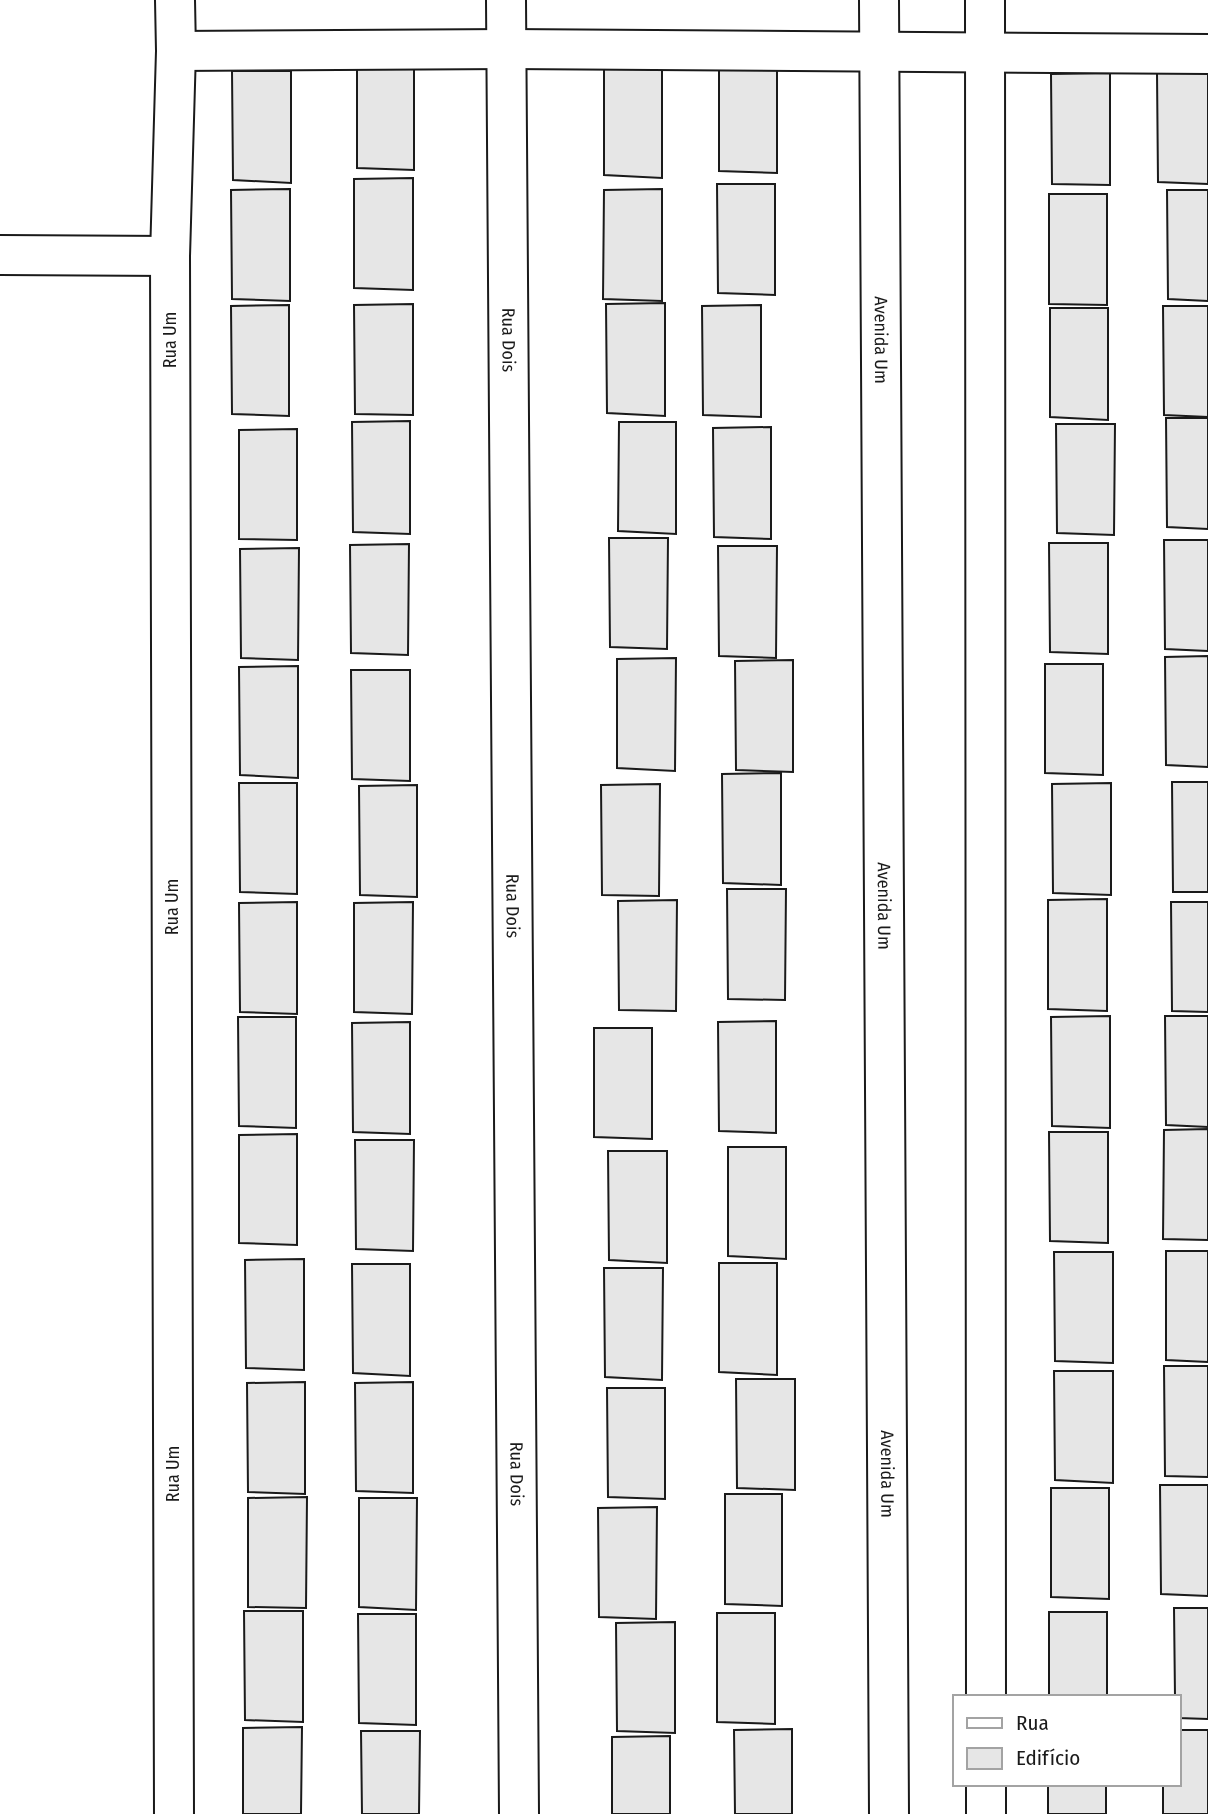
<svg xmlns="http://www.w3.org/2000/svg" width="1208" height="1814" font-family="'Fira Sans Condensed',sans-serif">
<rect width="100%" height="100%" fill="#fff"/>
<g fill="#e6e6e6" stroke="#1a1a1a" stroke-width="2">
<polygon points="357,59 414,59 414,170 357,168"/>
<polygon points="719,61 777,61 777,173 719,171"/>
<polygon points="604,66 662,66 662,178 604,175"/>
<polygon points="232,71 291,71 291,183 233,180"/>
<polygon points="1208,72 1208,184 1158,182 1157,73"/>
<polygon points="1110,73 1110,185 1052,184 1051,74"/>
<polygon points="413,178 413,290 354,288 354,179"/>
<polygon points="717,184 775,184 775,295 718,293"/>
<polygon points="290,189 290,301 232,299 231,190"/>
<polygon points="662,189 662,301 603,299 604,190"/>
<polygon points="1167,190 1208,190 1208,301 1168,299"/>
<polygon points="1049,194 1107,194 1107,305 1049,304"/>
<polygon points="665,303 665,416 607,413 606,304"/>
<polygon points="413,304 413,415 355,414 354,305"/>
<polygon points="289,305 289,416 232,414 231,306"/>
<polygon points="761,305 761,417 703,415 702,306"/>
<polygon points="1163,306 1208,306 1208,417 1164,415"/>
<polygon points="1050,308 1108,308 1108,420 1050,417"/>
<polygon points="1166,418 1208,418 1208,529 1167,527"/>
<polygon points="410,421 410,534 353,532 352,422"/>
<polygon points="619,422 676,422 676,534 618,531"/>
<polygon points="1056,424 1115,424 1114,535 1057,533"/>
<polygon points="771,427 771,539 714,537 713,428"/>
<polygon points="297,429 297,540 239,539 239,430"/>
<polygon points="609,538 668,538 667,649 610,647"/>
<polygon points="1164,540 1208,540 1208,651 1165,649"/>
<polygon points="1049,543 1108,543 1108,654 1050,652"/>
<polygon points="409,544 408,655 351,653 350,545"/>
<polygon points="718,546 777,546 776,658 719,656"/>
<polygon points="299,548 298,660 241,658 240,549"/>
<polygon points="1208,656 1208,767 1166,765 1165,657"/>
<polygon points="676,658 675,771 617,768 617,659"/>
<polygon points="793,660 793,772 736,770 735,661"/>
<polygon points="1045,664 1103,664 1103,775 1045,773"/>
<polygon points="298,666 298,778 240,775 239,667"/>
<polygon points="351,670 410,670 410,781 352,779"/>
<polygon points="781,773 781,885 723,883 722,774"/>
<polygon points="1172,782 1208,782 1208,892 1173,892"/>
<polygon points="239,783 297,783 297,894 240,892"/>
<polygon points="1111,783 1111,895 1053,893 1052,784"/>
<polygon points="660,784 659,896 602,895 601,785"/>
<polygon points="417,785 417,897 360,895 359,786"/>
<polygon points="727,889 786,889 785,1000 728,999"/>
<polygon points="1107,899 1107,1011 1048,1009 1048,900"/>
<polygon points="677,900 676,1011 619,1010 618,901"/>
<polygon points="297,902 297,1014 240,1012 239,903"/>
<polygon points="413,902 412,1014 354,1012 354,903"/>
<polygon points="1171,902 1208,902 1208,1012 1172,1011"/>
<polygon points="1110,1016 1110,1128 1052,1126 1051,1017"/>
<polygon points="1165,1016 1208,1016 1208,1127 1166,1125"/>
<polygon points="238,1017 296,1017 296,1128 239,1126"/>
<polygon points="776,1021 776,1133 719,1131 718,1022"/>
<polygon points="410,1022 410,1134 353,1132 352,1023"/>
<polygon points="594,1028 652,1028 652,1139 594,1137"/>
<polygon points="1208,1129 1208,1240 1163,1239 1164,1130"/>
<polygon points="1049,1132 1108,1132 1108,1243 1050,1241"/>
<polygon points="297,1134 297,1245 239,1243 239,1135"/>
<polygon points="355,1140 414,1140 413,1251 356,1249"/>
<polygon points="728,1147 786,1147 786,1259 728,1256"/>
<polygon points="608,1151 667,1151 667,1263 609,1260"/>
<polygon points="1166,1251 1208,1251 1208,1362 1166,1360"/>
<polygon points="1054,1252 1113,1252 1113,1363 1055,1361"/>
<polygon points="304,1259 304,1370 246,1368 245,1260"/>
<polygon points="719,1263 777,1263 777,1375 719,1372"/>
<polygon points="352,1264 410,1264 410,1376 353,1373"/>
<polygon points="604,1268 663,1268 662,1380 605,1377"/>
<polygon points="1164,1366 1208,1366 1208,1477 1165,1476"/>
<polygon points="1054,1371 1113,1371 1113,1483 1055,1480"/>
<polygon points="736,1379 795,1379 795,1490 737,1488"/>
<polygon points="305,1382 305,1494 248,1492 247,1383"/>
<polygon points="413,1382 413,1493 356,1491 355,1383"/>
<polygon points="607,1388 665,1388 665,1499 608,1497"/>
<polygon points="1160,1485 1208,1485 1208,1596 1161,1594"/>
<polygon points="1051,1488 1109,1488 1109,1599 1051,1597"/>
<polygon points="725,1494 782,1494 782,1606 725,1604"/>
<polygon points="307,1497 306,1608 248,1607 248,1498"/>
<polygon points="359,1498 417,1498 416,1610 359,1607"/>
<polygon points="657,1507 656,1619 599,1617 598,1508"/>
<polygon points="1174,1608 1208,1608 1208,1719 1178,1718 1178,1697 1175,1697"/>
<polygon points="244,1611 303,1611 303,1722 245,1720"/>
<rect x="1049" y="1612" width="58" height="85"/>
<polygon points="717,1613 775,1613 775,1724 717,1722"/>
<polygon points="358,1614 416,1614 416,1725 359,1723"/>
<polygon points="675,1622 675,1733 617,1731 616,1623"/>
<polygon points="302,1727 301,1814 243,1814 243,1728"/>
<polygon points="792,1729 792,1814 735,1814 734,1730"/>
<polygon points="1178,1730 1208,1730 1208,1814 1163,1814 1163,1784 1178,1784"/>
<polygon points="361,1731 420,1731 419,1814 362,1814"/>
<polygon points="670,1736 670,1814 612,1814 612,1737"/>
<rect x="1048" y="1784" width="58" height="30"/>
</g>
<g fill="none" stroke-linecap="round" stroke-linejoin="round">
<g stroke="#1a1a1a" stroke-width="42">
<g id="street">
<path id="s1" d="M506,0L519,1814"/>
<path id="s2" d="M879,0L889,1814"/>
<polyline points="985,0 986,1697"/>
<polyline points="176,51 508,49 1208,54"/>
<polyline points="0,255 170,256"/>
<polyline points="174,1814 170,256 176,51 175,0"/>
<polyline points="986,1814 986,1784"/>
</g>
</g>
<use href="#street" stroke="#fff" stroke-width="38"/>
</g>
<g text-anchor="middle" dominant-baseline="central" stroke-width="5" stroke-linejoin="round" paint-order="stroke">
<g font-size="18" fill="#1a1a1a" stroke="#fff">
<text transform="translate(170 340) rotate(-90)">Rua Um</text>
<text stroke="none"><textPath href="#s1" startOffset="340">Rua Dois</textPath></text>
<text stroke="none"><textPath href="#s2" startOffset="340">Avenida Um</textPath></text>
<text transform="translate(172 907) rotate(-90)">Rua Um</text>
<text stroke="none"><textPath href="#s1" startOffset="906">Rua Dois</textPath></text>
<text stroke="none"><textPath href="#s2" startOffset="906">Avenida Um</textPath></text>
<text transform="translate(173 1474) rotate(-90)">Rua Um</text>
<text stroke="none"><textPath href="#s1" startOffset="1474">Rua Dois</textPath></text>
<text stroke="none"><textPath href="#s2" startOffset="1474">Avenida Um</textPath></text>
</g>
</g>
<rect x="953" y="1695" width="228" height="91" fill="#ffffff" stroke="#a3a3a3" stroke-width="2"/>
<rect x="967" y="1718" width="35" height="10" fill="#ffffff" stroke="#a3a3a3" stroke-width="2"/>
<text x="1016" y="1730" font-size="21" fill="#1a1a1a">Rua</text>
<rect x="967" y="1748" width="35" height="21" fill="#e6e6e6" stroke="#a3a3a3" stroke-width="2"/>
<text x="1016" y="1765" font-size="21" fill="#1a1a1a">Edifício</text>
</svg>
